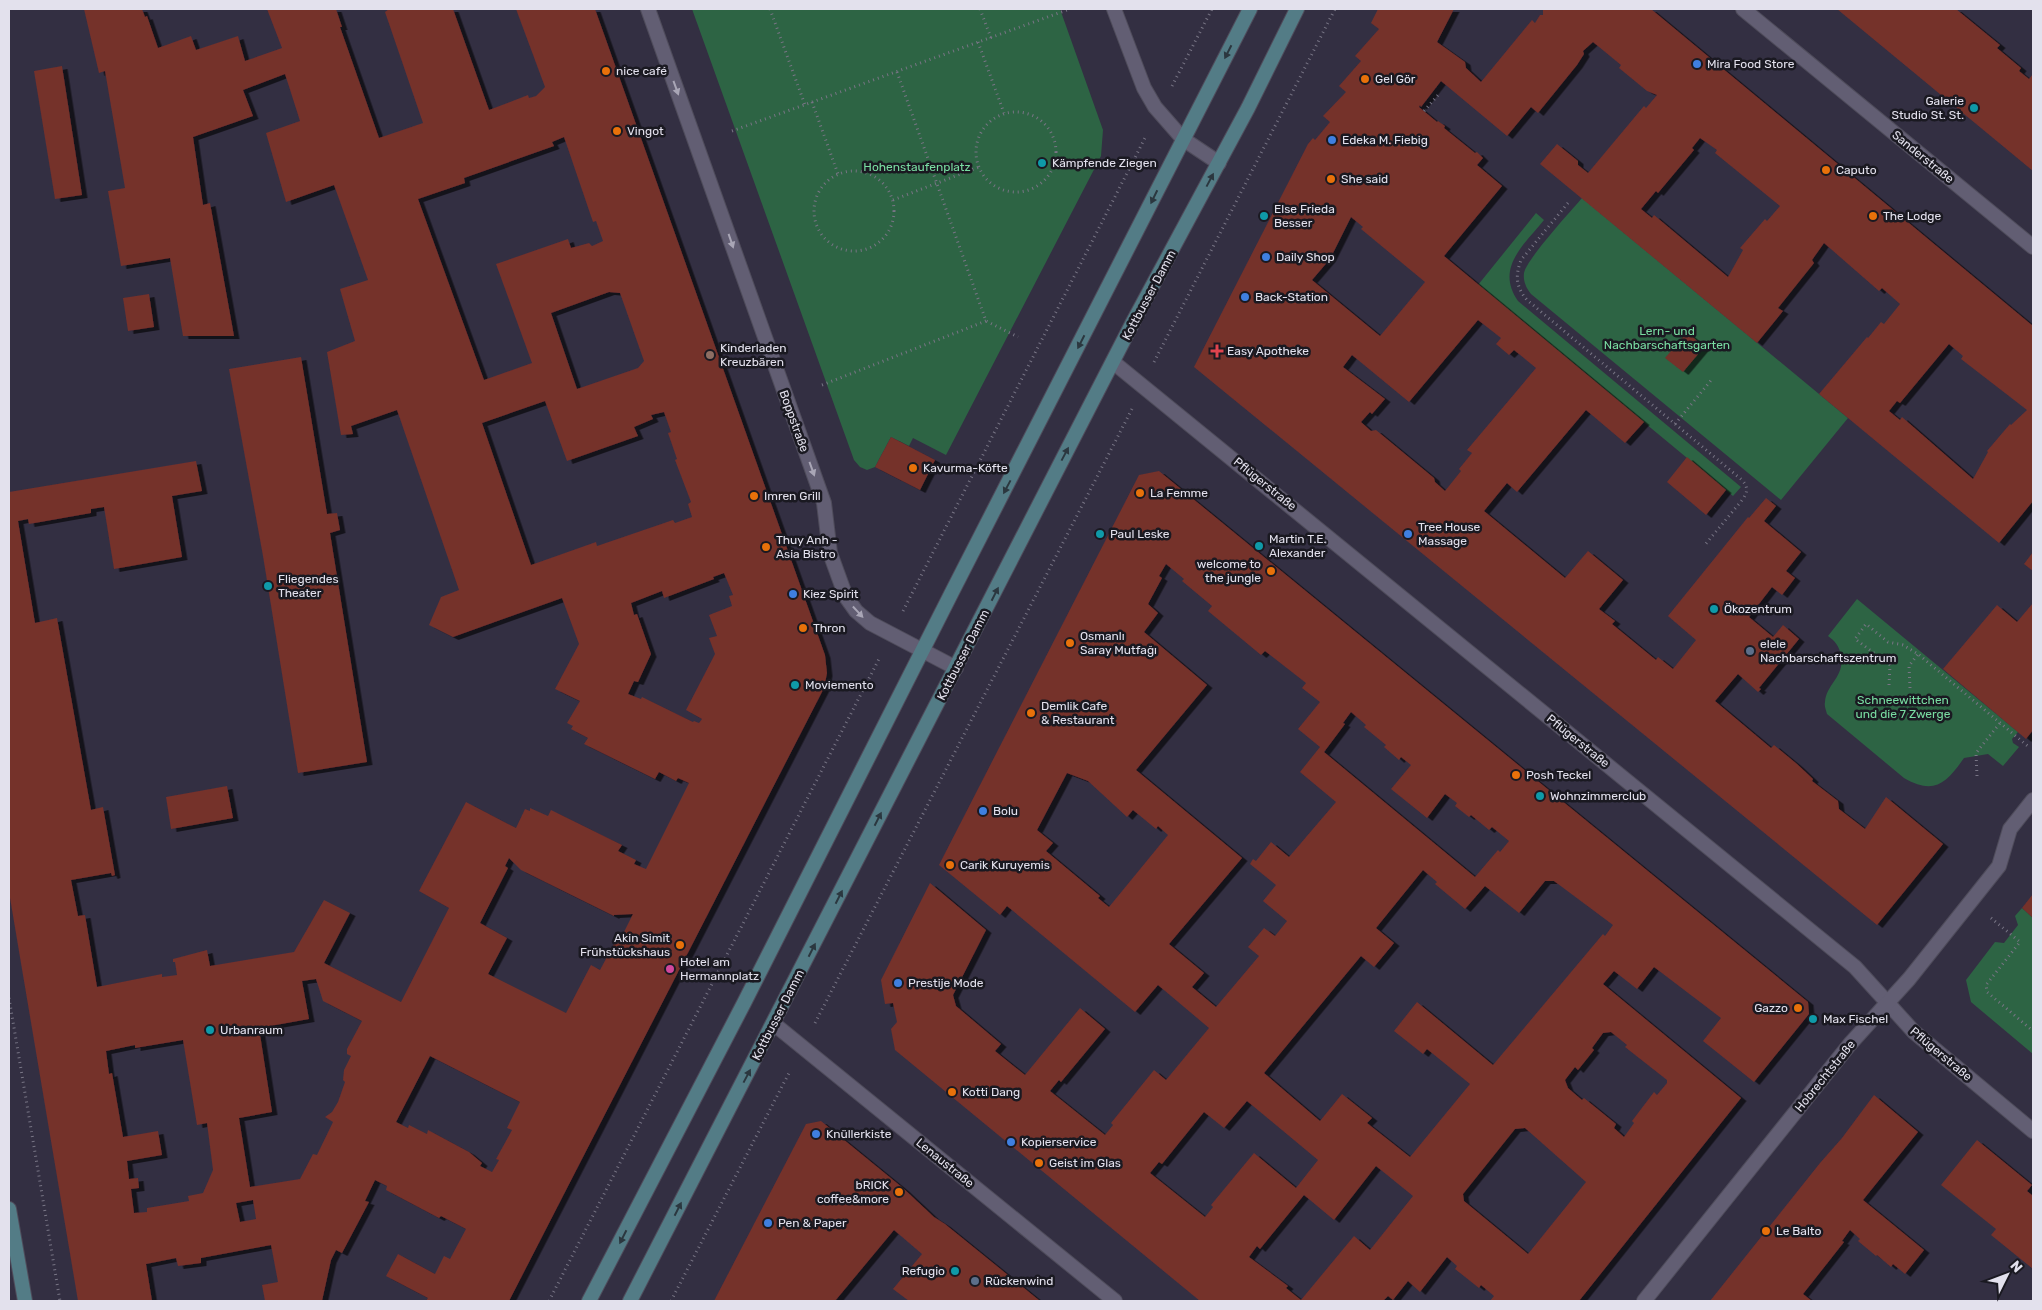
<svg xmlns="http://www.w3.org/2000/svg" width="2042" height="1310" font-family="Rubik,sans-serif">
<defs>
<filter id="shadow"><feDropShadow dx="5.5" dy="3" stdDeviation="0" flood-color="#0009"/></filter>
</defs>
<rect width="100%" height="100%" fill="#332f42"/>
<g fill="#2d6444">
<polygon points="692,9 1060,9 1103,130 1101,156 946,455 913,438 909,446 891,437 875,467 867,470 860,467 854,460"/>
<path d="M1582,198L1848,418L1781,500L1531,294C1526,288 1523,281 1524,273C1526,260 1571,211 1582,198Z"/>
<path d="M1536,213L1544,220C1524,245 1495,268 1518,301L1741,487L1733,496L1478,285Z"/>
<path d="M1857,599L2018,732L2012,739L2013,743L2019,747L2003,766L1988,754L1964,758C1947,782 1935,796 1904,778L1827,714C1826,710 1824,706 1825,702C1826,684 1845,677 1841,655C1839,646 1835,641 1828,636Z"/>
<polygon points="2022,908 2033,918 2033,1054 1971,1002 1966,980 1995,942 2004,943 2018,925 2015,916"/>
</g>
<g fill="#74302c" fill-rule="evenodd" filter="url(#shadow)">
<path d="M84,9H142L145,17L147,16L158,48L191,36L196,50L238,36L245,61L282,48L267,9H336L342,27H340L379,138L423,123L385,12L389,9H453L489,110L528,95L529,98L536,96L545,87L516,9H595L825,655L827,673L824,688L509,1301H426L428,1298L386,1276L398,1254L435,1274L444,1256L450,1259L466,1229L441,1216L439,1218L386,1190L387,1186L375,1180L365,1201L369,1202L342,1253L336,1250L331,1260L322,1301H265L262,1285L278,1282L271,1245L201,1258V1263L178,1266L176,1258L146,1264L152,1301H78L9,892V492L196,461L202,491L172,496L182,557L114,569L104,507L91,509V513L29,524L28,519L18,521L35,623L57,618L91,810L103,807L115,875L112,876L111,873L71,880L78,916L85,915L97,987L162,974V977L177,975L175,962H173V959L207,950L210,966L294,952L324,900L350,913L324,963L401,1002L449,908L419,891L466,802L516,828L525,809L530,811V808L548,816L551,810L622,845L618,851L636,860L634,864L646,869L689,783L678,778L676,781L659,772L655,779L584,744L588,738L571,729L573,726L567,723L580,701L555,689L579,644L562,598L453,637L429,625L441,597L459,590L397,410L351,426L353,434L341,435L327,352L355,341L340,289L368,280L334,185L286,202L266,133L300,121L285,74L243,90L253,116L193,137L203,205L210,203L234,336H183L170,258L121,266L108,191L125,188L105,71L99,73ZM564,137L593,222L596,221L603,241L592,246L589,243L571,248L568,239L496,264L532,363L484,380L418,199L465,183L464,178L554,146L552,142ZM609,292L620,293L644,361L638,368L577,389L551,313ZM545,401L567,461L638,436L634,427L653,419L651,415L664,412L671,432L668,433L677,459L675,460L691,502L688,504L692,517L675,523L673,520L597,546L596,542L531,565L482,423ZM724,573L733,595L729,596L732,606L709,615L717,636L709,638L715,654L686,710L702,719L699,723L694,721L693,722L642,697L641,699L628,694L634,681L638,682L651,654L637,614L634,615L631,603L662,591L664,598L714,579L713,577ZM509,858L521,870L614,916V915L633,914L618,944L615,942L600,970L591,965L566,1013L488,974L507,938L480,923L508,868L505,866ZM316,979L323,1001L362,1021L347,1049V1054L351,1056L344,1070L343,1080L345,1082L338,1102L332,1112L325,1117L333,1122L317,1155L313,1154L300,1179L250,1187L239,1118L272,1112L259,1028L309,1019L302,981ZM183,1040L197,1125L207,1123L213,1170L203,1193L188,1196L189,1201L147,1208V1212L134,1213L131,1189L139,1188L138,1178L129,1179L127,1161L162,1155L158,1131L123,1137L112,1073L109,1074L106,1051L135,1045V1048ZM430,1056L520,1102L507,1128L512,1130L496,1159L499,1160L492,1172L480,1166L482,1163L469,1152L428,1130L427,1134L409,1125L408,1128L396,1122ZM253,1200L256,1219L240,1222L236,1203Z"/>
<path d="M1378,9H1454L1437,42L1465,62L1466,68L1481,82L1532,20L1535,23L1540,15H1543V9H1651L2033,326V501L1999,543L1819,394L1867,337L1868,338L1881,322L1884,324L1900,304L1882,288L1879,291L1824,243L1812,260L1814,263L1778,308L1783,311L1757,343L1540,164L1557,144L1578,161V165L1588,173L1644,106L1646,108L1657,95L1647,91L1619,68L1621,65L1593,42L1583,51L1584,54L1577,65L1538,113L1531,107L1507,136L1441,81L1421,107L1420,105L1419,107L1437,122L1438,121L1445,126L1444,128L1475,153L1477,152L1483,158L1477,165L1502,186L1444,256L1644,422L1625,443L1586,410L1517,492L1507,483L1484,511L1565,578L1588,551L1623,580L1599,609L1615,621L1612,624L1656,660L1658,657L1673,669L1696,640L1668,616L1748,517L1749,518L1766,498L1776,506L1764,521L1801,552L1786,571L1795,578L1782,595L1772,587L1749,617L1773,637L1783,625L1799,639L1759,688L1761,689L1758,692L1738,674L1715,701L1771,748L1774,745L1797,764L1813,779L1812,781L1838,801L1839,809L1865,829L1886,797L1943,844L1877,925L1194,367L1308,144L1313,138L1315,140L1330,122L1323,116L1346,92L1339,86L1361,61L1355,56L1379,29L1371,23ZM1700,138L1717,150L1715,153L1780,206L1767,221L1765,219L1740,248L1743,250L1728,277L1654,215L1652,218L1641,209L1656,191L1658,193L1694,150L1692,148ZM1351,217L1363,227L1361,229L1425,282L1380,336L1312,280L1330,259ZM1478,320L1501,338L1496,344L1509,355L1514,350L1536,368L1467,450L1472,453L1459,469L1461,471L1445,491L1435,482L1434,478L1376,430L1371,431L1361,422L1370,412L1372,414L1385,399L1343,367L1352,355L1409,402ZM1949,344L1963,356L1961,359L2027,410L2011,425L2010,424L1987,451L1988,452L1973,479L1902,417L1900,420L1889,411L1897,401L1900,403Z"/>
<polygon points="1837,9 1956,9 2000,45 1997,48 2021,68 2019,71 2029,79 2033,74 2033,171"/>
<polygon points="62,66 82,195 55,199 34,71"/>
<polygon points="149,294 154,327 128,331 123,298"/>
<polygon points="1687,332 1704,347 1683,372 1665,358"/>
<polygon points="301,357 327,514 337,513 340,530 330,533 367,762 298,773 263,556 229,369"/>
<polygon points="891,437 935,460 920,490 875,467"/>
<polygon points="1687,457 1726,490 1706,515 1667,482"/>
<path d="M1159,471L1808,1002L1809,1014L1754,1082L1703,1041L1721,1018L1654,967L1637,989L1614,971L1603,984L1741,1098L1579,1301H1490L1494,1296L1481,1285L1479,1288L1455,1269L1457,1266L1447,1257L1420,1292L1408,1281L1393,1300L1388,1296L1383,1301H1200L895,1050L891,1029L897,1022L893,1003L885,1004L881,980L930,883L986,930L953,995L956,1006L1001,1044L995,1051L1025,1075L1080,1008L1105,1029L1061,1082L1059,1080L1050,1091L1105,1135L1113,1125L1111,1123L1154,1070L1166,1080L1209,1028L1158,985L1135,1012L1007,906L1000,915L939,865L1139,475ZM1166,564L1184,579L1182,581L1212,606L1208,611L1261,655L1265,651L1306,683L1302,688L1320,702L1298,729L1320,747L1300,772L1336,802L1289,857L1271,842L1256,861L1253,859L1250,864L1276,885L1263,901L1287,921L1275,936L1264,928L1248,947L1259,956L1216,1007L1192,987L1204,973L1169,944L1242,858L1136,770L1207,685L1144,632L1158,613L1148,604L1162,578L1159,576ZM1351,712L1366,725L1364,727L1386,745L1384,747L1399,760L1401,757L1411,765L1391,789L1427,818L1445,794L1457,803L1455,806L1469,817L1471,815L1489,830L1492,827L1509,841L1500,852L1498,850L1475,877L1324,752L1345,724L1343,723ZM1067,773L1088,781L1127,817L1133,810L1156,829L1158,826L1168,835L1109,907L1098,898L1100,896L1046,851L1053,843L1037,830ZM1423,870L1437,882L1435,884L1465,909L1485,886L1519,913L1545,881H1554L1613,925L1605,936L1603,934L1493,1065L1417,1002L1394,1031L1423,1054L1427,1049L1470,1084L1410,1157L1367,1123L1372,1118L1342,1094L1320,1121L1264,1073L1361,956L1374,967L1394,943L1376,928ZM1611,1032L1627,1045L1625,1047L1667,1080V1083L1657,1095L1654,1092L1632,1121L1634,1123L1624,1137L1614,1128L1616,1124L1584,1098L1582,1100L1568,1088L1565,1080L1575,1067L1578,1070L1594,1050L1592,1048L1603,1033ZM1247,1101L1318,1160L1296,1188L1254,1153L1211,1205L1213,1207L1205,1217L1150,1173L1159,1162L1162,1164L1204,1112L1224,1128ZM1525,1128L1586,1182L1528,1254L1464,1201L1463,1194L1515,1129ZM1376,1166L1413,1196L1370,1250L1354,1236L1301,1300L1286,1288L1288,1286L1249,1257L1257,1246L1260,1249L1304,1195L1334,1220Z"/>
<polygon points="2033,552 2033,571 2024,564"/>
<polygon points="2033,603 2033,730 2026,739 1943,669 1997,605 2017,622"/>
<polygon points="227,786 233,818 171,829 166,797"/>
<polygon points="2033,894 2033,918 2022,908"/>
<polygon points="1874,1095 1918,1132 1863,1200 1924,1250 1905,1274 1893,1264 1891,1267 1877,1255 1876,1256 1858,1241 1860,1239 1850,1230 1842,1241 1844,1242 1803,1294 1812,1301 1710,1301 1820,1163 1842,1138"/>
<polygon points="821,1121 903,1188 934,1217 945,1224 1040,1301 909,1301 893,1289 922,1254 894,1230 835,1301 714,1301 806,1124"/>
<polygon points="1977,1140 2032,1185 2027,1191 2033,1196 2033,1269 1991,1235 1996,1229 1941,1185"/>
</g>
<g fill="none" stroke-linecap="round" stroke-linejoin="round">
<g stroke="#4f4c5b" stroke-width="16">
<g id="minor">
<polyline points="648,9 824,503 830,553 846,597 856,611 870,623 956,668"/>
<polyline points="1114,9 1144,88 1155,107 1183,139 1219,163"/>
<polyline points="1743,9 2033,247"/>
<polyline points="1113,362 1855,967 1914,1032 2033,1131"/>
<polyline points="774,1024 1115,1301"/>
<polyline points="1644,1301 1850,1044 1909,979 1999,866 2010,829 2033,800"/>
</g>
</g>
<g stroke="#4f4c5b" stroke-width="16">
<g id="secondary">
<polyline points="9,1209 25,1301"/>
<polyline points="589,1301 744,1003 951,594 1250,9"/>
<polyline points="630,1301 1133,322 1248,108 1297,9"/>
</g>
</g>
<g stroke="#787585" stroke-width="3" stroke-dasharray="1 4" stroke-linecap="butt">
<polyline points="770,9 805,105"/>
<polyline points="980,9 991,38"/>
<polyline points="978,42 1004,113"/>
<polyline points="897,72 986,321 1018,337"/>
<polyline points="1172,86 1212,9"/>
<polyline points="812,102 838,174"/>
<polyline points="1424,111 1438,95"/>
<circle cx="1016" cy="152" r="40"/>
<polyline points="732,131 1067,10"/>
<circle cx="854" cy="211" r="40"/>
<polyline points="893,200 979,167"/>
<path d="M1568,203L1521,260C1515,276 1516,287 1527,300L1742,480C1748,487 1748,491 1743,499L1704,546"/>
<polyline points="1154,362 1335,9"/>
<polyline points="822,385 986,321"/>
<polyline points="1675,424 1713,378"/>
<polyline points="903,611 1146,136"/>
<polyline points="1889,685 1890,665 1855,639 1866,624 1888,642 1903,645 1918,654 2030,748"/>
<polyline points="1910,688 1909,666 1918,654"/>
<polyline points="1977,776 1976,753 2000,723"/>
<polyline points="1991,918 2020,942 1986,985 1987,992 2033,1031"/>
<polyline points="9,998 60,1301"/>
<polyline points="815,1023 1132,409"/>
<polyline points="549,1301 880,657"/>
<polyline points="671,1301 790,1071"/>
</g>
<use href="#minor" stroke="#625e73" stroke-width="14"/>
<use href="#secondary" stroke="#537c86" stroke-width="14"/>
</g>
<defs><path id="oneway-solid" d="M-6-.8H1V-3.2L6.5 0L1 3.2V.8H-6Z" transform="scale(1.25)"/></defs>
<g fill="#2b373f">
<use href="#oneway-solid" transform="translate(1228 52) rotate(117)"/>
<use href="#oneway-solid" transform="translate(1210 180) rotate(-62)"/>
<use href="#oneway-solid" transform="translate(1154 197) rotate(116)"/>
<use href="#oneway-solid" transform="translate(1081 342) rotate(117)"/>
<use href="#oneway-solid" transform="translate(1065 454) rotate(-62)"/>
<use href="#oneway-solid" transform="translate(1007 487) rotate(118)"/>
<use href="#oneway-solid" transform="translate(995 594) rotate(-63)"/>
<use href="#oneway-solid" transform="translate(878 819) rotate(-63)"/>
<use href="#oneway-solid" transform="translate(839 897) rotate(-63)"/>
<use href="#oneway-solid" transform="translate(812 950) rotate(-63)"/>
<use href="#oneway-solid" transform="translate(747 1076) rotate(-62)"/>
<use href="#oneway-solid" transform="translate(678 1209) rotate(-63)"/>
<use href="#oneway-solid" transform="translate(623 1237) rotate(117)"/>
</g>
<g fill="#a9a6b6">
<use href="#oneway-solid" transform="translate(676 88) rotate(70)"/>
<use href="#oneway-solid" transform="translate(731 241) rotate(71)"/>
<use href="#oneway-solid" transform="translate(812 469) rotate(70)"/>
<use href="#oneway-solid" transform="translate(858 612) rotate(47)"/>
</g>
<g fill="#3f7fe0" stroke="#1a1921" stroke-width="2">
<circle cx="1697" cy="64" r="5"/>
<circle cx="1332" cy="140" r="5"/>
<circle cx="1266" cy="257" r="5"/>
<circle cx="1245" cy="297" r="5"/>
<circle cx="1408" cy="534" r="5"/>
<circle cx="793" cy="594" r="5"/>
<circle cx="983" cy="811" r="5"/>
<circle cx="898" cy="983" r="5"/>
<circle cx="816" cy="1134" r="5"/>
<circle cx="1011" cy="1142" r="5"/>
<circle cx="768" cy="1223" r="5"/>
</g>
<g fill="#e8710a" stroke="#1a1921" stroke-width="2">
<circle cx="606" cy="71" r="5"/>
<circle cx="1365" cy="79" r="5"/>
<circle cx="617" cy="131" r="5"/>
<circle cx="1826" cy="170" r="5"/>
<circle cx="1331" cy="179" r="5"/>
<circle cx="1873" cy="216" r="5"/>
<circle cx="913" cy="468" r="5"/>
<circle cx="1140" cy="493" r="5"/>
<circle cx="754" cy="496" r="5"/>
<circle cx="766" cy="547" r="5"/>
<circle cx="1271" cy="571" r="5"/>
<circle cx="803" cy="628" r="5"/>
<circle cx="1070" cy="643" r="5"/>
<circle cx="1031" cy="713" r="5"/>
<circle cx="1516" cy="775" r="5"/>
<circle cx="950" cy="865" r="5"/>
<circle cx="680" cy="945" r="5"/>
<circle cx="1798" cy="1008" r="5"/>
<circle cx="952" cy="1092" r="5"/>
<circle cx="1039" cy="1163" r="5"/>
<circle cx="899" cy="1192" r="5"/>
<circle cx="1766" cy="1231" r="5"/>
</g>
<g fill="#0f9aa8" stroke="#1a1921" stroke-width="2">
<circle cx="1974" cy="108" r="5"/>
<circle cx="1042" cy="163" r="5"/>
<circle cx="1264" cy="216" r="5"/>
<circle cx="1100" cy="534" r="5"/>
<circle cx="1259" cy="546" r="5"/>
<circle cx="268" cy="586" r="5"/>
<circle cx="1714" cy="609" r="5"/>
<circle cx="795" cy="685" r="5"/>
<circle cx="1540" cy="796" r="5"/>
<circle cx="1813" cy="1019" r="5"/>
<circle cx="210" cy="1030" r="5"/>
<circle cx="955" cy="1271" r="5"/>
</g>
<path fill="#e0444e" stroke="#1a1921" stroke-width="2" d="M1214.5 343.5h5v5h5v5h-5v5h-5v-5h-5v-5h5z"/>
<circle fill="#8d6e63" stroke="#1a1921" stroke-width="2" cx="710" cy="355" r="5"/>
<g fill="#5c6f8a" stroke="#1a1921" stroke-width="2">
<circle cx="1750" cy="651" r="5"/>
<circle cx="975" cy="1281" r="5"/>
</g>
<circle fill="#d1479c" stroke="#1a1921" stroke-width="2" cx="670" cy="969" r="5"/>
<g text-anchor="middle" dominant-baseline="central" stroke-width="5" stroke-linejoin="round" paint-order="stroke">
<g font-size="12" fill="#e3e1ed" stroke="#1a1921" text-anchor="start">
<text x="1707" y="64">Mira Food Store</text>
<text x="616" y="71">nice café</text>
<text x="1375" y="79">Gel Gör</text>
<text x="1964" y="101" text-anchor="end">Galerie<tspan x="1964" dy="14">Studio St. St.</tspan></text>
<text x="627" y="131">Vingot</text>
<text x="1342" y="140">Edeka M. Fiebig</text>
<text x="1052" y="163">Kämpfende Ziegen</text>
<text x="1836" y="170">Caputo</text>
<text x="1341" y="179">She said</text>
<text x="1274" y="209">Else Frieda<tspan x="1274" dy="14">Besser</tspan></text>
<text x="1883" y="216">The Lodge</text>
<text x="1276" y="257">Daily Shop</text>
<text x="1255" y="297">Back-Station</text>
<text x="720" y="348">Kinderladen<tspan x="720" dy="14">Kreuzbären</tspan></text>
<text x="1227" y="351">Easy Apotheke</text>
<text x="923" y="468">Kavurma-Köfte</text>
<text x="1150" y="493">La Femme</text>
<text x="764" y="496">Imren Grill</text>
<text x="1418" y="527">Tree House<tspan x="1418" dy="14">Massage</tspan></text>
<text x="1110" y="534">Paul Leske</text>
<text x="1269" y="539">Martin T.E.<tspan x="1269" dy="14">Alexander</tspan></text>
<text x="776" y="540">Thuy Anh -<tspan x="776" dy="14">Asia Bistro</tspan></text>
<text x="1261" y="564" text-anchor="end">welcome to<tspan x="1261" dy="14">the jungle</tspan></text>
<text x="278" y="579">Fliegendes<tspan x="278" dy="14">Theater</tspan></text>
<text x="803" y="594">Kiez Spirit</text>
<text x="1724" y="609">Ökozentrum</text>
<text x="813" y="628">Thron</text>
<text x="1080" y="636">Osmanlı<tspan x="1080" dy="14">Saray Mutfağı</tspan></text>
<text x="1760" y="644">elele<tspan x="1760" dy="14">Nachbarschaftszentrum</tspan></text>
<text x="805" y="685">Moviemento</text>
<text x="1041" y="706">Demlik Cafe<tspan x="1041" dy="14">&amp; Restaurant</tspan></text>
<text x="1526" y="775">Posh Teckel</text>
<text x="1550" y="796">Wohnzimmerclub</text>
<text x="993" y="811">Bolu</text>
<text x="960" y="865">Carik Kuruyemis</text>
<text x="670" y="938" text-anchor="end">Akin Simit<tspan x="670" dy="14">Frühstückshaus</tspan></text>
<text x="680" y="962">Hotel am<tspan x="680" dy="14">Hermannplatz</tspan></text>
<text x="908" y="983">Prestije Mode</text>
<text x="1788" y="1008" text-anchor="end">Gazzo</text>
<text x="1823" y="1019">Max Fischel</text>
<text x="220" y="1030">Urbanraum</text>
<text x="962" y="1092">Kotti Dang</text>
<text x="826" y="1134">Knüllerkiste</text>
<text x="1021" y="1142">Kopierservice</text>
<text x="1049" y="1163">Geist im Glas</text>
<text x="889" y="1185" text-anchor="end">bRICK<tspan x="889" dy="14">coffee&amp;more</tspan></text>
<text x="778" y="1223">Pen &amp; Paper</text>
<text x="1776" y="1231">Le Balto</text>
<text x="945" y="1271" text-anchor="end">Refugio</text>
<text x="985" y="1281">Rückenwind</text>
</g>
<g font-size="12" fill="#e3e1ed" stroke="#1a1921">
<text transform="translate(1923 157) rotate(39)">Sanderstraße</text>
<text transform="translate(1149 295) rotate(-62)">Kottbusser Damm</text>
<text transform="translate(794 421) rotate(70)">Boppstraße</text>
<text transform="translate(1265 484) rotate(39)">Pflügerstraße</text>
<text transform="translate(963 655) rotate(-63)">Kottbusser Damm</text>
<text transform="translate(1578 741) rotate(39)">Pflügerstraße</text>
<text transform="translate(778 1015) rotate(-63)">Kottbusser Damm</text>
<text transform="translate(1941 1054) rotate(40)">Pflügerstraße</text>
<text transform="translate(1825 1076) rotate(-51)">Hobrechtstraße</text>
<text transform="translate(945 1163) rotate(39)">Lenaustraße</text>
</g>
<g font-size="12" fill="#79dda2" stroke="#1a1921">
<text x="917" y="167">Hohenstaufenplatz</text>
<text x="1667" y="331">Lern- und<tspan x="1667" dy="14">Nachbarschaftsgarten</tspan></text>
<text x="1903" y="700">Schneewittchen<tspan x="1903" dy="14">und die 7 Zwerge</tspan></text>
</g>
</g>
<rect width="2042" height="1310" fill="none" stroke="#e3e1ed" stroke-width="20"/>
<g transform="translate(2007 1275) rotate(48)" stroke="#1a1921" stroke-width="4" paint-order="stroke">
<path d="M0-4L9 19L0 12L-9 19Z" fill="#e3e1ed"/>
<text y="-8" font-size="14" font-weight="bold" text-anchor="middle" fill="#e3e1ed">N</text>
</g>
</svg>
